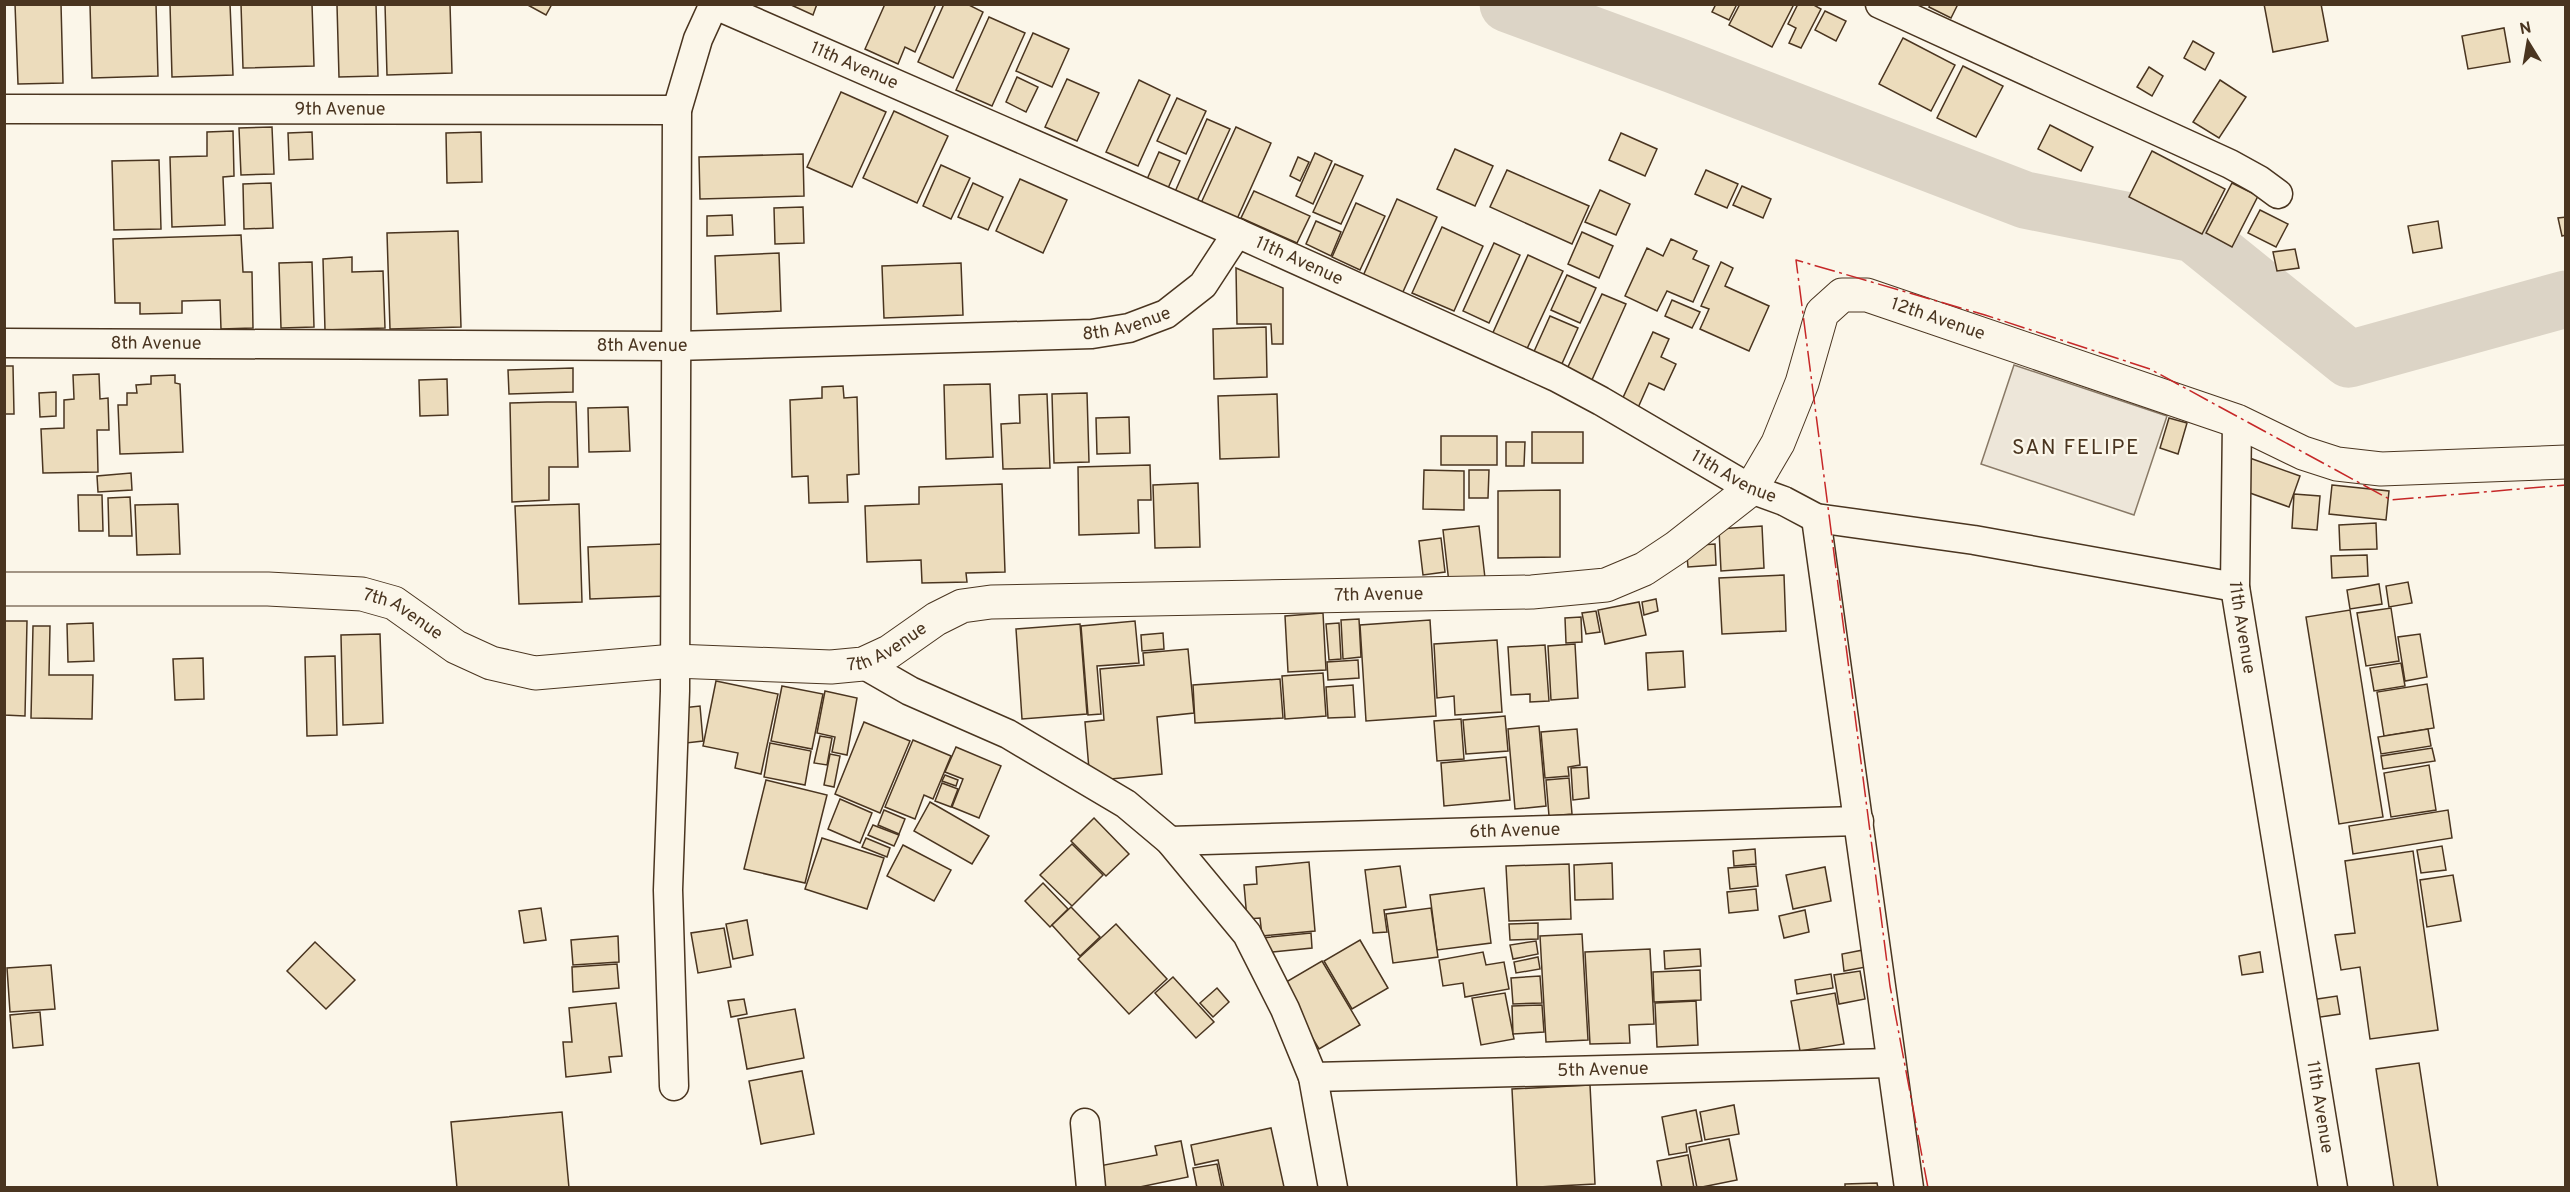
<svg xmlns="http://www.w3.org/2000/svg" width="2570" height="1192" font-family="Overpass,sans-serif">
<rect width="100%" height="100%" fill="#fbf6e9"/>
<polygon fill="#ede6d9" stroke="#887966" stroke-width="1.5" points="2014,365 2167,416 2134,515 1981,464"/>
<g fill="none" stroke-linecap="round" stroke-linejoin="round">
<polyline stroke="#dcd4c6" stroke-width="57" points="1508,4 1674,65 2025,200 2194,234 2349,359 2566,299"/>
</g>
<g fill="#ecdcbc" stroke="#4a3520" stroke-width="1.5">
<polygon points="15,4 61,4 63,83 18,84"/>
<polygon points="90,4 156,4 158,76 92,78"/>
<polygon points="170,4 230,4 233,75 172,77"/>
<polygon points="241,4 312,4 314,66 243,68"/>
<polygon points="376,4 378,76 339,77 337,5"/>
<polygon points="385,4 450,4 452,73 387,75"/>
<polygon points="526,4 552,4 546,15"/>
<polygon points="789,4 817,4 813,15"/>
<polygon points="885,4 936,4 915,52 905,47 898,64 865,49"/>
<polygon points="944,4 967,4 983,12 953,78 918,62"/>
<polygon points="1716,4 1737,4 1729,20 1712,12"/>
<polygon points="1740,4 1794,4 1772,47 1729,25"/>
<polygon points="1798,4 1812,4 1821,9 1801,48 1789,43 1796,28 1788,24"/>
<polygon points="1930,4 1958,4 1951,18 1929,7"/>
<polygon points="2264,4 2321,4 2328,41 2273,52"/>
<polygon points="1825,11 1846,21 1836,41 1815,30"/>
<polygon points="989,17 1025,33 992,106 956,90"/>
<polygon points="2504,28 2510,62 2468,69 2462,36"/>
<polygon points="1033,33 1069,49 1052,87 1016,71"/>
<polygon points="1903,38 1955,65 1931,111 1879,84"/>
<polygon points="2193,41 2214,53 2205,70 2184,58"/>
<polygon points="1963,66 2003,86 1976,137 1937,118"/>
<polygon points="2149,67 2163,76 2152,96 2137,87"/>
<polygon points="1017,77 1038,87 1026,112 1006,102"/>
<polygon points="1067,79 1099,93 1077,141 1045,127"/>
<polygon points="1139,80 1170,95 1138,166 1106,152"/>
<polygon points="2220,80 2246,97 2219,138 2193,122"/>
<polygon points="841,92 886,112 852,187 807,167"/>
<polygon points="1177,98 1206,111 1186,154 1157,141"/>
<polygon points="894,111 948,136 917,203 863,178"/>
<polygon points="1207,119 1230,129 1196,203 1174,194"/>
<polygon points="2050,125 2093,147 2081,171 2038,149"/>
<polygon points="272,127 274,174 241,175 239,128"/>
<polygon points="1236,127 1271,143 1237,219 1201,203"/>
<polygon points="233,131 234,176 223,177 225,225 172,227 170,157 207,156 207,132"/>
<polygon points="312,132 313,159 289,160 288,133"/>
<polygon points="481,132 482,182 447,183 446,133"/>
<polygon points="1621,133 1657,149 1645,176 1609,160"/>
<polygon points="1455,149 1493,166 1475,206 1437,189"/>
<polygon points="2152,151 2225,189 2202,234 2129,197"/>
<polygon points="1159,152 1180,161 1165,195 1144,186"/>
<polygon points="1315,153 1332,161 1313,204 1296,196"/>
<polygon points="803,154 804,196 700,199 699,157"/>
<polygon points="1298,157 1309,162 1300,181 1290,176"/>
<polygon points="159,160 161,229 114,230 112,161"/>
<polygon points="1335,164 1363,176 1341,224 1313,212"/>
<polygon points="941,165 970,178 951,219 923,206"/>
<polygon points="1507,170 1589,206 1572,244 1490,207"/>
<polygon points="1706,170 1738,184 1727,208 1695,194"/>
<polygon points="1020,179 1067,200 1043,253 996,231"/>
<polygon points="271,183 273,228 244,229 243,184"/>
<polygon points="973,183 1003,197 988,230 958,217"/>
<polygon points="2232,183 2258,196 2232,247 2206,233"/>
<polygon points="1742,186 1771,199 1763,218 1733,205"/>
<polygon points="1600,190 1630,204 1616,235 1585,222"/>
<polygon points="1254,191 1310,216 1297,243 1241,218"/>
<polygon points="1397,199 1437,217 1402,294 1363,276"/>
<polygon points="1356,203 1385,216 1360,270 1332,257"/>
<polygon points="803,207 804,243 775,244 774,208"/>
<polygon points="2260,210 2288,224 2276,247 2248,233"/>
<polygon points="732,215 733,235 707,236 707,216"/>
<polygon points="2566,217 2566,235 2562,236 2558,218"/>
<polygon points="1316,221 1341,232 1331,256 1306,244"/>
<polygon points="2438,221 2442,248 2413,253 2408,226"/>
<polygon points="1442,227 1483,246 1454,311 1412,293"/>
<polygon points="458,231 461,327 390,329 387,233"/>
<polygon points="1582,232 1613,246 1599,278 1568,264"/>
<polygon points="241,235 243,272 252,272 253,328 221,329 220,300 182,301 182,313 140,314 140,303 115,303 113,239"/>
<polygon points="1671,239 1697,251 1693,259 1709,266 1693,302 1667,291 1657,311 1625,296 1647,248 1663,256"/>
<polygon points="1494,243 1520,255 1489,323 1463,311"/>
<polygon points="2295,249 2299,268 2277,271 2273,252"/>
<polygon points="779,253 781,311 717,314 715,256"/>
<polygon points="1528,255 1563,271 1525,353 1491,337"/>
<polygon points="352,257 352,272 383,271 385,328 325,330 323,259"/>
<polygon points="312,262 314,327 281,328 279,263"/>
<polygon points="1721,262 1733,268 1725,286 1769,306 1749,351 1700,329 1709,309 1701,306"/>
<polygon points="961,263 963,315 884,318 882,266"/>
<polygon points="1236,268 1283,288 1283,344 1272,344 1271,324 1237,324"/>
<polygon points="1567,275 1596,288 1580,323 1551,310"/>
<polygon points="1602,294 1626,304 1591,382 1566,371"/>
<polygon points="1672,300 1700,312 1692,328 1665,316"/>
<polygon points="1550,316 1578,328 1560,368 1532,356"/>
<polygon points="1266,327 1267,377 1214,379 1213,329"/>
<polygon points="1653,332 1669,339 1661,357 1676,364 1664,390 1649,383 1637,410 1621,402"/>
<polygon points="4,366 13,366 14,414 4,414"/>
<polygon points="573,368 573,392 509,394 508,370"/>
<polygon points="99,374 100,399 108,398 109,430 97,430 98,472 43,473 41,429 64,428 64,400 74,399 73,375"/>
<polygon points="175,375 175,383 180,384 183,452 120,454 118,405 127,405 127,393 137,393 136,385 151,384 151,376"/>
<polygon points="447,379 448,415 420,416 419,380"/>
<polygon points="990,384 993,457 946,459 944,385"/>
<polygon points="843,386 844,398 857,397 859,474 847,475 848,502 809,503 808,476 792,477 790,400 822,398 822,387"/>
<polygon points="56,392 56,416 40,417 39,393"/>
<polygon points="1087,393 1089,462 1054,463 1052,394"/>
<polygon points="1047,394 1050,468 1003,469 1001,424 1020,423 1019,395"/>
<polygon points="1277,394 1279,457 1220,459 1218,396"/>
<polygon points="547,402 576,402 578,467 549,467 549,500 512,502 510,403"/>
<polygon points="628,407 630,451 589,452 588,408"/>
<polygon points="1129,417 1130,453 1097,454 1096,418"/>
<polygon points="2169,418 2187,423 2178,454 2160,448"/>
<rect x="1532" y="432" width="51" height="31"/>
<rect x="1441" y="436" width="56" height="29"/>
<polygon points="1506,442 1525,442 1524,466 1506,466"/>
<polygon points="2247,457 2300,476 2289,507 2236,488"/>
<polygon points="1150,465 1151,500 1138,500 1139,533 1079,535 1078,467"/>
<polygon points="1424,470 1464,471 1464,510 1423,509"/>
<polygon points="1469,470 1489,470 1488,498 1469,498"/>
<polygon points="131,473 132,490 98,492 97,476"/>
<polygon points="1198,483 1200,547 1155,548 1153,485"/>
<polygon points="1002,484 1005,572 966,573 967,582 922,583 921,560 867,562 865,506 919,504 919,487"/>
<polygon points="2332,485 2389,491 2386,520 2329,514"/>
<polygon points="1560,490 1560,557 1498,558 1498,491"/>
<polygon points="2294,494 2320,496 2317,530 2292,528"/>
<polygon points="78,495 102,495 103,531 79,531"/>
<polygon points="130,497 132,536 109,536 108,498"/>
<polygon points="178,504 180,554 137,555 135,505"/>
<polygon points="579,504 582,602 519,604 515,506"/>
<polygon points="2376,523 2377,549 2340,550 2339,525"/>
<polygon points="1479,526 1485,578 1449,583 1443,530"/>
<polygon points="1762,526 1764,568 1721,571 1719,529"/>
<polygon points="1441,538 1445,572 1423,575 1419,541"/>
<polygon points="664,544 666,596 590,599 588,547"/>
<polygon points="1715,544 1716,565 1688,567 1686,546"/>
<polygon points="2367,555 2368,576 2332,578 2331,556"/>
<polygon points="1784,575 1786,631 1722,634 1719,578"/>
<polygon points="2408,582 2412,603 2389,607 2386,586"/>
<polygon points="2379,584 2382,604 2350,609 2347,590"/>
<polygon points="1656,599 1658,611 1644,615 1642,602"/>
<polygon points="1639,602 1646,635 1605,644 1598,610"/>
<polygon points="2391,608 2399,661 2366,666 2357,613"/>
<polygon points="2350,610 2383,817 2339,824 2306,617"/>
<polygon points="1596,611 1600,632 1586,634 1582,613"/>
<polygon points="1323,613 1326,670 1288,672 1285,616"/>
<polygon points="1581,617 1582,642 1566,643 1565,618"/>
<polygon points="1359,619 1361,657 1343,659 1341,620"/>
<polygon points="1430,620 1436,716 1366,721 1360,625"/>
<polygon points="4,621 27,621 25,716 4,715"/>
<polygon points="1135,621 1139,663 1097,666 1101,714 1088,715 1081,626"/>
<polygon points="93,623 94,661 68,662 67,624"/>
<polygon points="1339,623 1341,659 1329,660 1326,624"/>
<polygon points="1080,624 1087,714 1022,719 1016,629"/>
<polygon points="33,626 50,626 49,675 93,675 92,719 31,718"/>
<polygon points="1163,633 1164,649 1142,651 1141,635"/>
<polygon points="380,634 383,723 343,725 341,635"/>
<polygon points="2420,634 2427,677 2405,681 2398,637"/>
<polygon points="1497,640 1502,712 1455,715 1454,696 1437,698 1434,644"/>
<polygon points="1575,644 1578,698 1551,700 1548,646"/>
<polygon points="1545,645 1549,701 1530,702 1530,694 1511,695 1508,647"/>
<polygon points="1188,649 1194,713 1157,717 1162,774 1090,781 1085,722 1104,720 1100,669 1144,665 1143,653"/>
<polygon points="1683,651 1685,687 1648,690 1646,653"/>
<polygon points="335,656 337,735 307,736 305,657"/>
<polygon points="203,658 204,699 175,700 173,659"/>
<polygon points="1358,660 1359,678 1328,680 1327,662"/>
<polygon points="2401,663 2405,686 2374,691 2370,668"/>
<polygon points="1323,673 1326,716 1285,719 1282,676"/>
<polygon points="1280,679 1283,718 1195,723 1193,685"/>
<polygon points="716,681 778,694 761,774 735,768 738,753 703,746"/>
<polygon points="2427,684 2434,728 2384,736 2377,692"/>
<polygon points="1353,685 1355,717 1328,718 1326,687"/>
<polygon points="782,686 823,694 812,749 771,741"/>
<polygon points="825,691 857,698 847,755 832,752 835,737 817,733"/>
<polygon points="700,706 703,741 686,743 682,708"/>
<polygon points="1505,716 1508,751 1466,754 1463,720"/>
<polygon points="1461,719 1464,759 1437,761 1434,721"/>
<polygon points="864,722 910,741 880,813 835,794"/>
<polygon points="1539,726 1546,806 1515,809 1508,729"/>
<polygon points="1577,729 1580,765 1568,767 1569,776 1545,778 1541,732"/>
<polygon points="2428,729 2431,746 2381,754 2378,737"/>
<polygon points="820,736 832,738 827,765 814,763"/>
<polygon points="913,740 951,756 933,799 924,795 915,819 885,807"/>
<polygon points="770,743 811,751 805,785 764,777"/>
<polygon points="956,747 1001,766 979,818 952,807 963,779 945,772"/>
<polygon points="2432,748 2435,761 2383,769 2381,756"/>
<polygon points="830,754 840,756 834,787 824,785"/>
<polygon points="1506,757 1510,800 1444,806 1441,763"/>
<polygon points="2429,765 2436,810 2391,817 2384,773"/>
<polygon points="1587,767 1589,798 1573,800 1571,768"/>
<polygon points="945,775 958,780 956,786 942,781"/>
<polygon points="1569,778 1572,814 1549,816 1546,780"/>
<polygon points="766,780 827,795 805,883 744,869"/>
<polygon points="942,783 958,789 951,807 935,801"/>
<polygon points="840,799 872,813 860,843 828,829"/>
<polygon points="930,802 989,836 972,864 914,831"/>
<polygon points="884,810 905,819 899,834 878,825"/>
<polygon points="2448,810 2452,838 2353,854 2349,826"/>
<polygon points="1094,818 1129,854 1106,876 1071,841"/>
<polygon points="873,825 899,835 894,846 868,835"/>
<polygon points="822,838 884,858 867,909 805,889"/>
<polygon points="866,838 890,848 887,857 862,847"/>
<polygon points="1072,844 1103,875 1072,906 1040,875"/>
<polygon points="903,845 951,870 934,901 887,876"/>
<polygon points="2442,846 2446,870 2421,873 2417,850"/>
<polygon points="1755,849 1756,864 1734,866 1733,851"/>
<polygon points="2413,851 2438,1030 2370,1039 2360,967 2341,970 2335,935 2355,933 2345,861"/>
<polygon points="1309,862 1315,931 1262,936 1260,918 1247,919 1244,885 1257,884 1256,867"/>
<polygon points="1612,863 1613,899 1575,900 1574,865"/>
<polygon points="1569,864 1571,919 1509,921 1506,866"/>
<polygon points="1400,866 1406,907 1384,910 1387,932 1373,933 1365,870"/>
<polygon points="1756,866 1758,886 1730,889 1728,868"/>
<polygon points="1825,867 1831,901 1793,909 1786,875"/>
<polygon points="2453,875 2461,921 2427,927 2420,880"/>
<polygon points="1043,883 1068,909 1050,927 1025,901"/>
<polygon points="1484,888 1491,943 1437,950 1430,895"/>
<polygon points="1756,889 1758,910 1729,913 1727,892"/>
<polygon points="1071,907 1100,937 1080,956 1052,925"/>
<polygon points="541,908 546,940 524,943 519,911"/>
<polygon points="1431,908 1438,957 1393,963 1386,914"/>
<polygon points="1805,910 1809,932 1784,938 1779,916"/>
<polygon points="747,920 753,955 733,959 726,924"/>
<polygon points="1538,923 1538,939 1510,940 1509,924"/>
<polygon points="1116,924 1167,979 1129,1014 1078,959"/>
<polygon points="724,928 731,967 698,973 691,933"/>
<polygon points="1311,933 1312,948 1262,953 1261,938"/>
<polygon points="1582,934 1588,1040 1546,1042 1540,936"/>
<polygon points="618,936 619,962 573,965 571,940"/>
<polygon points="1360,940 1388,988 1352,1009 1324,961"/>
<polygon points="1536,941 1538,954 1513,959 1510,945"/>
<polygon points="315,942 355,980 326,1009 287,971"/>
<polygon points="1650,949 1654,1024 1629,1025 1630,1043 1590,1044 1585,952"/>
<polygon points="1700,949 1701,966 1665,969 1664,951"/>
<polygon points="1863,950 1866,967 1844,971 1842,954"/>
<polygon points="1483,952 1486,965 1504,962 1509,989 1465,997 1463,983 1443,986 1439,960"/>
<polygon points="2260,952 2263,972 2242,975 2239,956"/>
<polygon points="1538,957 1540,969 1516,973 1514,962"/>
<polygon points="1322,961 1360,1025 1319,1049 1281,985"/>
<polygon points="617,964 619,988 573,992 572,967"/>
<polygon points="51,965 55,1009 10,1012 7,968"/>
<polygon points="1700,970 1701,1000 1654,1002 1653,972"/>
<polygon points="1860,971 1865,999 1839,1004 1834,975"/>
<polygon points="1831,974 1833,988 1797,994 1795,980"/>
<polygon points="1540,976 1542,1003 1513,1004 1511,978"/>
<polygon points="1173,977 1214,1022 1196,1038 1155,993"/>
<polygon points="1217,988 1229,1002 1213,1017 1200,1003"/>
<polygon points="1505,993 1514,1039 1481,1045 1472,998"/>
<polygon points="1835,993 1844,1044 1800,1051 1791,1001"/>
<polygon points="2337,996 2340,1014 2314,1018 2311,1000"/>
<polygon points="744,999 747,1014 731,1017 728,1001"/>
<polygon points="1696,1001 1698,1045 1657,1047 1655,1003"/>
<polygon points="616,1003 622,1056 609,1057 611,1072 566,1077 563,1042 572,1042 569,1008"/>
<polygon points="1542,1005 1544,1032 1513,1034 1512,1006"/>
<polygon points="795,1009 804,1058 747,1069 738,1019"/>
<polygon points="40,1012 43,1045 13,1048 10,1015"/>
<polygon points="2419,1063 2438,1188 2394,1188 2376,1069"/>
<polygon points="802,1071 814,1134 761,1144 749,1081"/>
<polygon points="1590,1085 1595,1184 1517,1188 1512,1089"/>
<polygon points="1734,1105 1739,1134 1705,1140 1700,1112"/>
<polygon points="1696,1110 1702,1141 1686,1144 1687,1152 1669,1155 1662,1117"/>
<polygon points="562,1112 569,1188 457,1188 451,1122"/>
<polygon points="1271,1128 1284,1187 1224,1188 1218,1160 1195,1165 1191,1145"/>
<polygon points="1729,1139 1737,1180 1697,1188 1689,1147"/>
<polygon points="1181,1141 1188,1177 1135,1188 1103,1188 1099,1166 1157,1155 1155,1146"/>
<polygon points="1688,1155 1694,1188 1662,1188 1657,1161"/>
<polygon points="1217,1164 1222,1188 1197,1188 1193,1168"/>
<polygon points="1877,1183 1878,1188 1845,1188 1845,1184"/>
</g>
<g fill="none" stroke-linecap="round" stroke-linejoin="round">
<g stroke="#4a3520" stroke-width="31">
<g id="minor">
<path id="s1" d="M713,4L1237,233L1556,377L1601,401L1751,489L1784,501L1816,518L1974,540L2235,587"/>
<polyline points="1880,4 2230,164 2259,180 2278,194"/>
<path id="s2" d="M4,109L677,110"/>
<path id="s3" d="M4,343L675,346L1092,334L1129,328L1166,314L1203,285L1237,233"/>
<path id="s4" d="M2237,421L2235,587L2333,1188"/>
<polyline points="1816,518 1909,1188"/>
<polyline points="863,664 910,691 1008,734 1126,804 1170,841 1247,934 1285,1009 1313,1077 1333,1188"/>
<path id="s5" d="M1170,841L1859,821"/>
<path id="s6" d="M1313,1077L1891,1063"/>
<polyline points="674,1086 668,890 675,691 677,110 698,39 714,4"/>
<polyline points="1085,1123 1091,1188"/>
</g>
</g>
<g stroke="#4a3520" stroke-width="35">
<g id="tertiary">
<path id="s7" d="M4,589H268L362,594L394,603L456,647L491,663L535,673L674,661L831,667L863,664L889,652L936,619L962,606L991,602L1532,592L1606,585L1644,569L1677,547L1751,489L1778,443L1802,383L1822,313L1842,295H1867L2237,421L2303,453L2337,464L2381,469L2566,462"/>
</g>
</g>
<use href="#minor" stroke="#fbf6e9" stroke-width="28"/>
<use href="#tertiary" stroke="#fbf6e9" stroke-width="33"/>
<polyline stroke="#c62828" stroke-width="1.5" stroke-dasharray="21 4.5 3 4.5" stroke-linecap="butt" points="1928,1188 1890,986 1796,260 1985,315 2150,369 2391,500 2566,485"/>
</g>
<g text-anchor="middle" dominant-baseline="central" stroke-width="4.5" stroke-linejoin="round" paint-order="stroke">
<g font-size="18" fill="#4a3520" stroke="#fbf6e9">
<text stroke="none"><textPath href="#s1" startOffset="154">11th Avenue</textPath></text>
<text stroke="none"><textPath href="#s2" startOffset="336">9th Avenue</textPath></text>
<text stroke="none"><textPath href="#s1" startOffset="640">11th Avenue</textPath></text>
<text stroke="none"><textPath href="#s7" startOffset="2132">12th Avenue</textPath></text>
<text stroke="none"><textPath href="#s3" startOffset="1124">8th Avenue</textPath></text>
<text stroke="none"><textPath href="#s3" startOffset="152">8th Avenue</textPath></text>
<text stroke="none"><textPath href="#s3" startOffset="638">8th Avenue</textPath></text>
<text stroke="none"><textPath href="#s1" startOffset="1126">11th Avenue</textPath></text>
<text stroke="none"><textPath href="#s7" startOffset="1412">7th Avenue</textPath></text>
<text stroke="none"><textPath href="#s7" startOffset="404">7th Avenue</textPath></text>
<text stroke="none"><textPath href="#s4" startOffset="207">11th Avenue</textPath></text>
<text stroke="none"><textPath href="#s7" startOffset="908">7th Avenue</textPath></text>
<text stroke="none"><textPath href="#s5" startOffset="345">6th Avenue</textPath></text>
<text stroke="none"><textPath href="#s6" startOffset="290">5th Avenue</textPath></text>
<text stroke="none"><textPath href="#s4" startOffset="693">11th Avenue</textPath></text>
</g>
<g font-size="21" letter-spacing="1.5" fill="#4a3520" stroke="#fbf6e9">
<text x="2076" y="448">SAN FELIPE</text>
</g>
</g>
<rect width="2570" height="1192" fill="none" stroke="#4a3520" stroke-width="12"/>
<g transform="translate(2528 42) rotate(349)" stroke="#fbf6e9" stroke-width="4.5" paint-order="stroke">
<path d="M0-4.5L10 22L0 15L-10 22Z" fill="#4a3520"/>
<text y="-9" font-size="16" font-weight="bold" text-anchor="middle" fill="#4a3520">N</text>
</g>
</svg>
